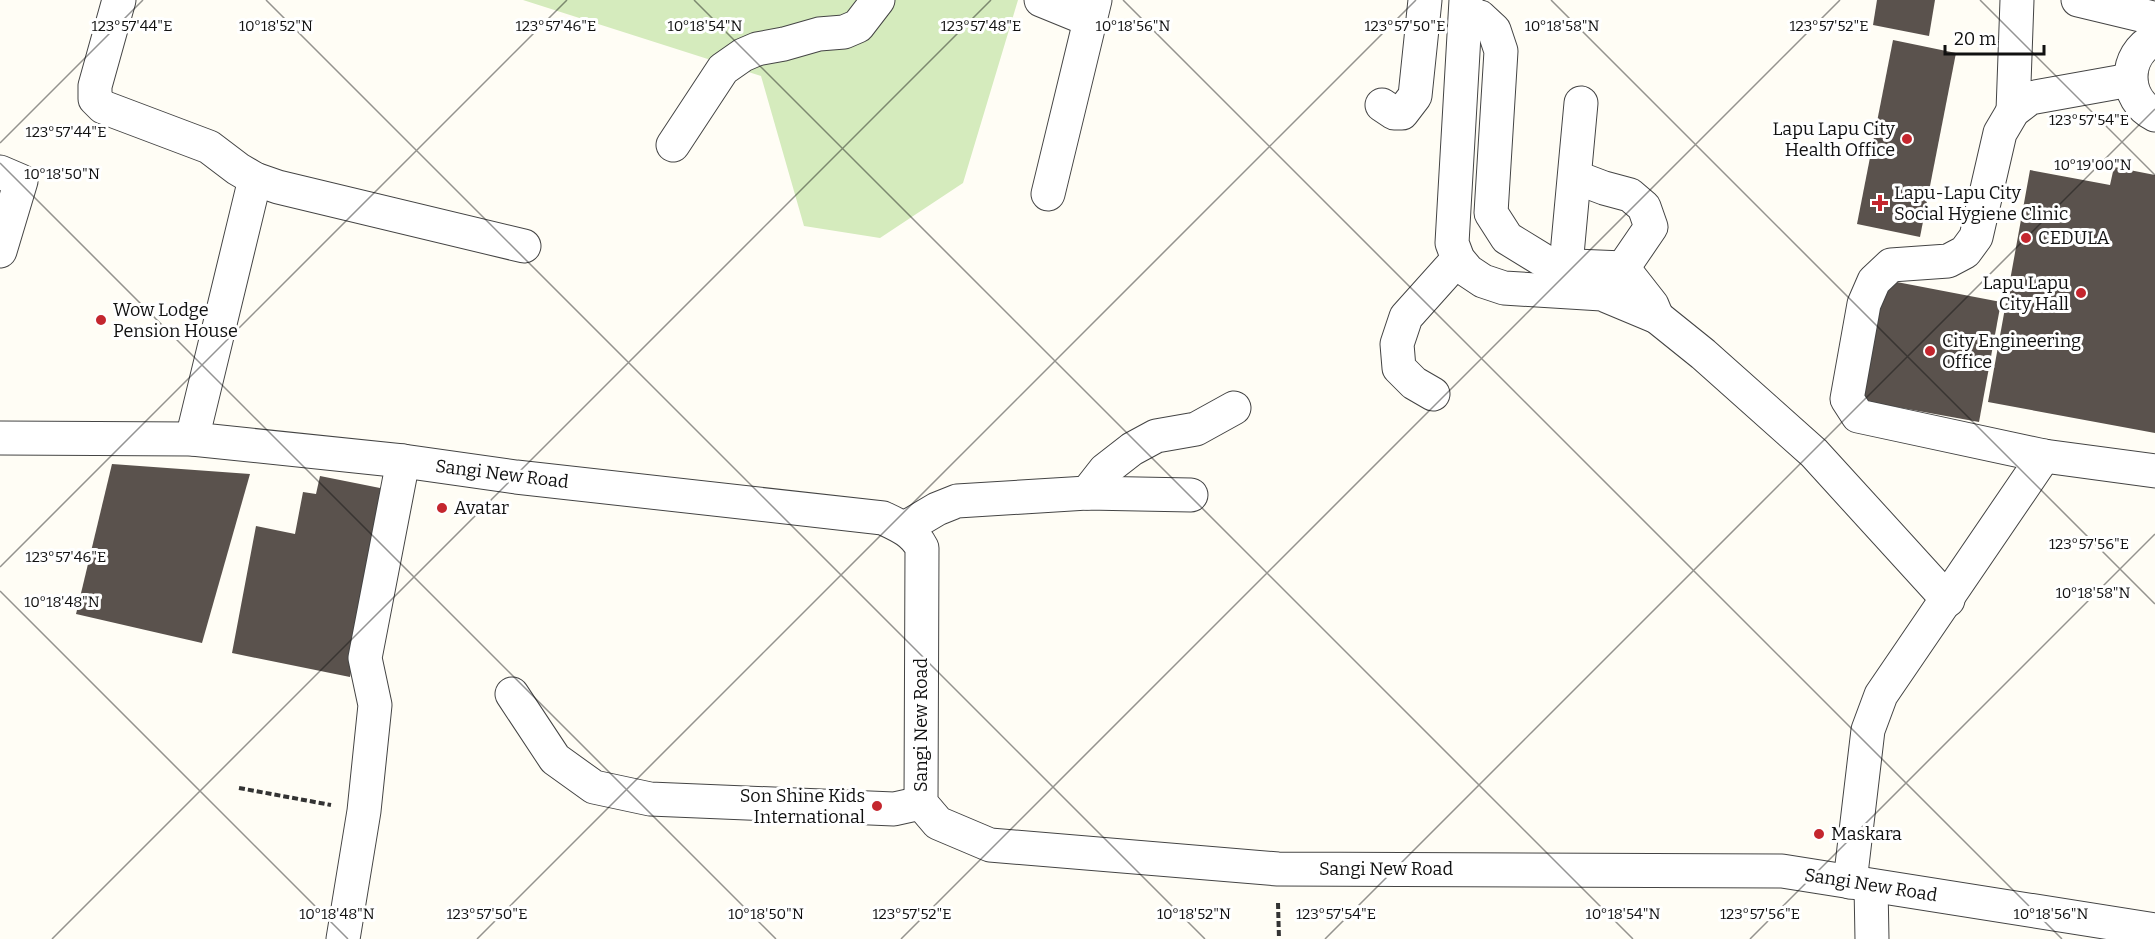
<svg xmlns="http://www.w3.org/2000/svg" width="2155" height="939" font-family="Bitter,serif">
<rect width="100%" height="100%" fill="#fffdf5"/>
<polygon fill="#d5ebbd" points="523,0 1018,0 963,183 880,238 804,226 761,76"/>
<g fill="#5a524d">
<polygon points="1877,0 1935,0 1929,36 1873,25"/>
<polygon points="1893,40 1956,53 1920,237 1857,224"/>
<polygon points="2114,167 2155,175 2155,433 1988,402 2030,170 2110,185"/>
<polygon points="1881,279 2001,302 1979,422 1858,400"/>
<polygon points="112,464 250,474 202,643 76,614"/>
<polygon points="320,476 385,489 350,677 232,653 256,526 295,534 303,492 316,494"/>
</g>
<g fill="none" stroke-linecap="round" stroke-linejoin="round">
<g stroke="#444" stroke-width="35">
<g id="minor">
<polyline points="119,0 95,86 95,99 103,107 209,147 238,169 255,179 278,187 524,246"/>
<polyline points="1041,0 1090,20"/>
<polyline points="1466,0 1452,243 1458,259 1468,271 1483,281 1504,288 1602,294 1657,317 1703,354 1814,453 1948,600"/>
<polyline points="2078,0 2153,18"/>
<polyline points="1466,16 1480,17 1494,30 1501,51 1491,213 1507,238 1551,265 1623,268 1652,305 1657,317"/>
<path d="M2155,39C2123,55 2123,99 2155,115"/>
<polyline points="2130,80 2030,98 2013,111 2000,133 1976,237 1965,252 1948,261 1891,265 1874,281 1864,304 1847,399 1858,416 2044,456 2155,471"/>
<polyline points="1382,105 1394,113 1402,113 1415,96 1425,0"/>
<polyline points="2013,111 2017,0"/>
<polyline points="673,145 723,69 743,55 757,49 784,44 819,34 844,32 858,26 878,0"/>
<polyline points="0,172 21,181 0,251"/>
<polyline points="1575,177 1604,188 1630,195 1644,207 1651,227 1623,268"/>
<polyline points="1048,194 1095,0"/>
<polyline points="1564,287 1581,103"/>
<polyline points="1433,394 1414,383 1399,368 1397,344 1406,317 1458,259"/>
<path d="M0,438L192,439L403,461L516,477L883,518C900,526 914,532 922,548L921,803L938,823L990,845L1278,869L1782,871L2155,930"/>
<polyline points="192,439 255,179"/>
<polyline points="1087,493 1105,470 1132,449 1156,436 1196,429 1234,408"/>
<polyline points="905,528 937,509 957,501 1087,493 1191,495"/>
<polyline points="512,694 555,759 594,787 650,799 894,809 921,803"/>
<polyline points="1850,882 1868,730 1881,695 2044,456"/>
<polyline points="1871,886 1872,939"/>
<polyline points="343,939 364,811 375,705 365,658 403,461"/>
</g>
</g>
<g stroke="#333" stroke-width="4" stroke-dasharray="6 3" stroke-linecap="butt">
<polyline points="239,788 331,805"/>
<polyline points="1278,903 1279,939"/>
</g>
<use href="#minor" stroke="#fff" stroke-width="33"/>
</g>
<path fill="none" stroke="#111" stroke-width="1.5" stroke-opacity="0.45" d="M266,0L1205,939M694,0L1633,939M1123,0L2062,939M1551,0L2155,604M1980,0L2155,175M0,143L143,0M0,163L776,939M0,567L567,0M0,591L348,939M52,939L991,0M477,939L1416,0M901,939L1840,0M1325,939L2155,109M1750,939L2155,534"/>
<g fill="#c4262e" stroke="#fff" stroke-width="2">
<circle cx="1907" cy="139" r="6"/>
<path d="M1877 194h6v6h6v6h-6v6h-6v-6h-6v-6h6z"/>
<circle cx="2026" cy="238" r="6"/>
<circle cx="2081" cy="293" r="6"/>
<circle cx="101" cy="320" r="6"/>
<circle cx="1930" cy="351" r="6"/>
<circle cx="442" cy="508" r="6"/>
<circle cx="877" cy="806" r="6"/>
<circle cx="1819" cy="834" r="6"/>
</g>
<g text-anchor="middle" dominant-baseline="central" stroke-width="6" stroke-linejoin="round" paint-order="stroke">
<g font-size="18" fill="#111" stroke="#fff" text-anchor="start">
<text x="1895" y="129" text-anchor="end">Lapu Lapu City<tspan x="1895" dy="21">Health Office</tspan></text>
<text x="1894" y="193">Lapu-Lapu City<tspan x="1894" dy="21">Social Hygiene Clinic</tspan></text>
<text x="2038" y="238">CEDULA</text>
<text x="2069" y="283" text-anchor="end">Lapu Lapu<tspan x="2069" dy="21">City Hall</tspan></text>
<text x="113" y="310">Wow Lodge<tspan x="113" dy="21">Pension House</tspan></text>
<text x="1942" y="341">City Engineering<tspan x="1942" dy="21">Office</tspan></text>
<text x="454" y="508">Avatar</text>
<text x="865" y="796" text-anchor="end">Son Shine Kids<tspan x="865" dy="21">International</tspan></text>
<text x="1831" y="834">Maskara</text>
</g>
<g font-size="18" fill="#111" stroke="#fff">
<text transform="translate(502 474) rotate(7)">Sangi New Road</text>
<text transform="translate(921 725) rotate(-90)">Sangi New Road</text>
<text x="1386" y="869">Sangi New Road</text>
<text transform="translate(1871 885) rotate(9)">Sangi New Road</text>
</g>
</g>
<g font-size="15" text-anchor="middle" fill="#111" stroke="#fff" stroke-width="6" stroke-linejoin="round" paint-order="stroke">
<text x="132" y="31">123°57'44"E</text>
<text x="276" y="31">10°18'52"N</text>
<text x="556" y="31">123°57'46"E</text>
<text x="705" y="31">10°18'54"N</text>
<text x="981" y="31">123°57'48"E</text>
<text x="1133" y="31">10°18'56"N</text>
<text x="1405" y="31">123°57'50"E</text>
<text x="1562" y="31">10°18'58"N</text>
<text x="1829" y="31">123°57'52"E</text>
<text x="2089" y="125">123°57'54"E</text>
<text x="66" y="137">123°57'44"E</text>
<text x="2093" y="170">10°19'00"N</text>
<text x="62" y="179">10°18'50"N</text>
<text x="2089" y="549">123°57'56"E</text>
<text x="66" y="562">123°57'46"E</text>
<text x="2093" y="598">10°18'58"N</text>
<text x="62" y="607">10°18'48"N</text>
<text x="487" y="919">123°57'50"E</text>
<text x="912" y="919">123°57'52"E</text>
<text x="1194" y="919">10°18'52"N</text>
<text x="1336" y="919">123°57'54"E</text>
<text x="1623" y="919">10°18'54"N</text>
<text x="1760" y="919">123°57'56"E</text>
<text x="337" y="919">10°18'48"N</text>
<text x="766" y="919">10°18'50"N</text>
<text x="2051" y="919">10°18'56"N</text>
</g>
<path d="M1945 45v9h99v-9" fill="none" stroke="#111111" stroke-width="3"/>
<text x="1954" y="45" font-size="18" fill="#111111" stroke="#ffffff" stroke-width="4.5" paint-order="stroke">20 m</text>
</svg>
